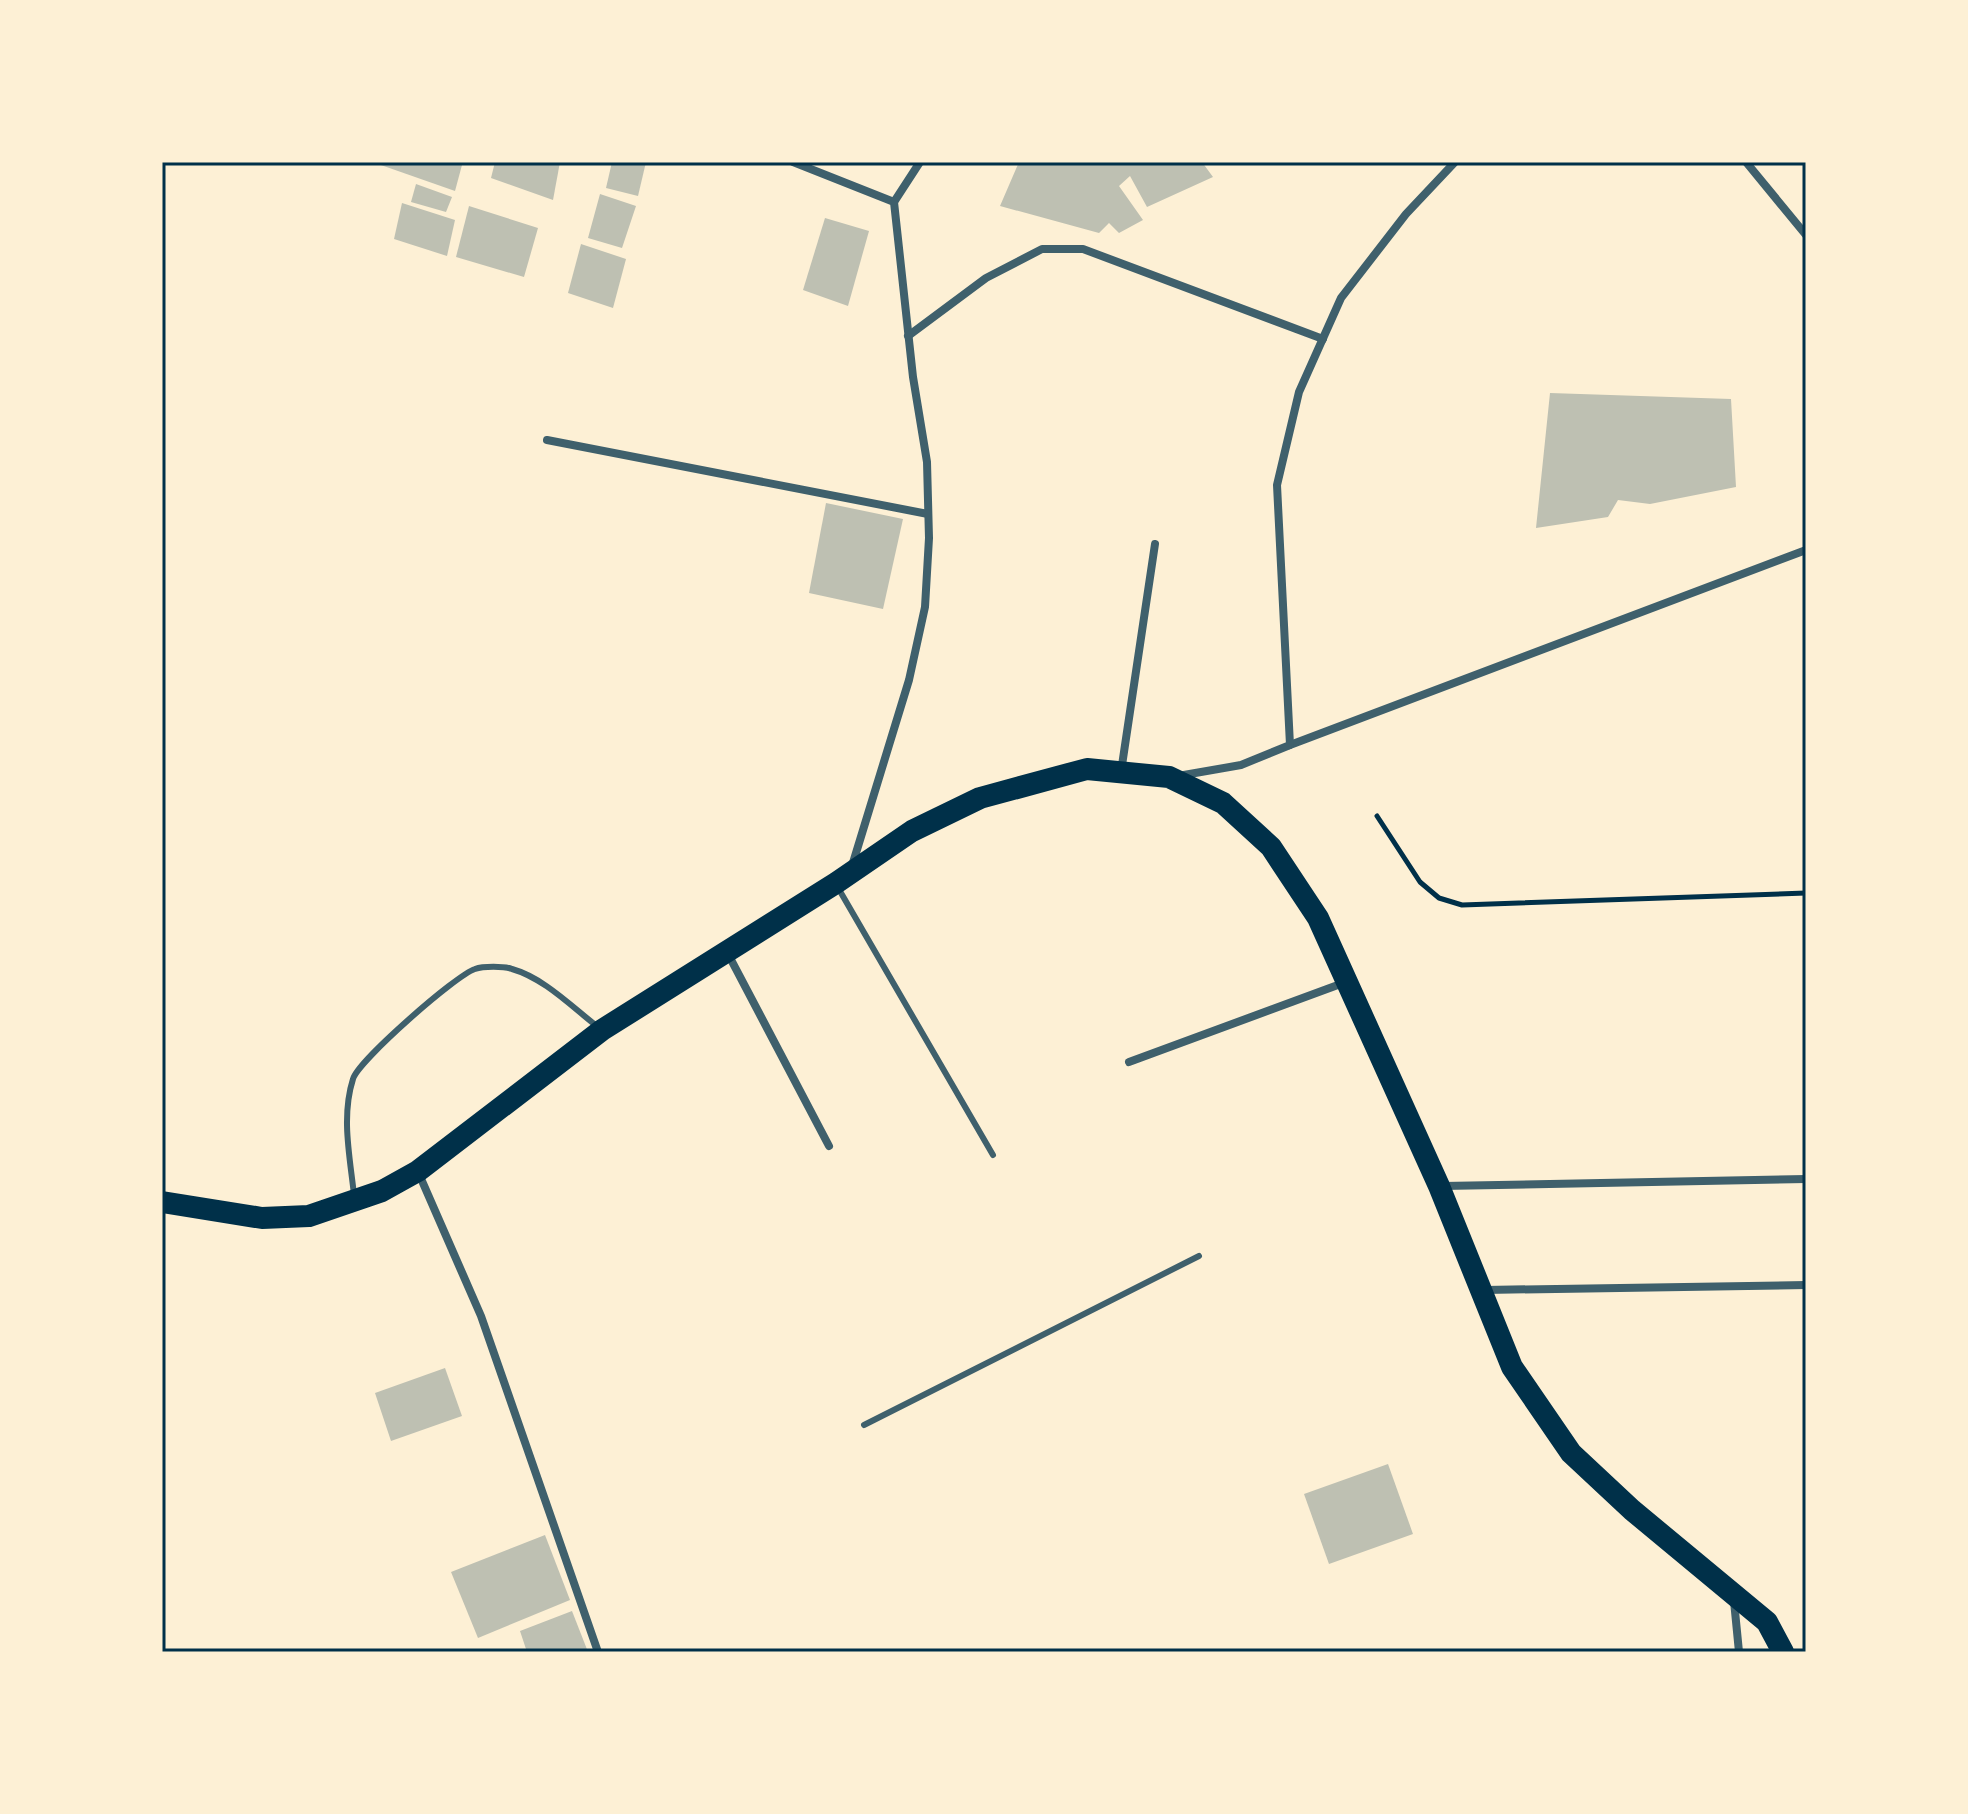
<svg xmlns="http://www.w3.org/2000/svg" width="1968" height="1814" font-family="Figtree,sans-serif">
<rect width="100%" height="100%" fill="#fdf0d5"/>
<g fill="#bec0b2">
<polygon points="379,162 455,162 462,165 455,191 378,164"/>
<polygon points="495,162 560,162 553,200 491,178"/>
<polygon points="612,162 646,162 638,196 606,188"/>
<polygon points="1019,162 1202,162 1213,177 1147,207 1130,176 1119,186 1143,220 1119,233 1109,223 1099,233 1000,206"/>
<polygon points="416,184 452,197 446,212 411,202"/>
<polygon points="600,194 636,206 622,248 588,238"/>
<polygon points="402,203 455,220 447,256 394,239"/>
<polygon points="469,206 538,228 524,277 456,257"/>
<polygon points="825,218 869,231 848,306 803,290"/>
<polygon points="581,244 626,259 613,308 568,293"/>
<polygon points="1550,393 1731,399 1736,487 1650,504 1618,500 1608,517 1536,528"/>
<polygon points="826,503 903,519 883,609 809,593"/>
<polygon points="445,1368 462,1416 391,1441 375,1393"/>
<polygon points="1388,1464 1413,1534 1329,1564 1304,1494"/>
<polygon points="545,1535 570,1600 478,1638 451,1572"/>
<polygon points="572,1611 588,1652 527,1652 520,1631"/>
</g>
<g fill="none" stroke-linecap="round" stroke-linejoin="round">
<polyline stroke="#003049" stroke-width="5" points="1377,816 1420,882 1439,898 1462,905 1806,893"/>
<g stroke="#3f606c" stroke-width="6">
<polyline points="837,886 993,1155"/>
<path d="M354,1195C350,1157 341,1117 353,1079C358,1061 456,975 475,969C483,966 504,966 512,969C544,978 572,1007 598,1027"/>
<polyline points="864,1425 1199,1256"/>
</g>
<g stroke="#3f606c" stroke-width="8">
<polyline points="793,162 894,202 913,377 927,462 929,538 925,607 909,680 852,866"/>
<polyline points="1746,162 1806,235"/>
<polyline points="894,202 920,162"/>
<polyline points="908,336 986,278 1042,249 1083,249 1323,339"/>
<polyline points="547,440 928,514"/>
<polyline points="1290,745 1806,550"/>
<polyline points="1121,772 1155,544"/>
<polyline points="1178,776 1241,765 1290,745 1277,485 1299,392 1341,298 1406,214 1455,162"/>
<polyline points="727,952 829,1146"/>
<polyline points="1129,1062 1346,982"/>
<polyline points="419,1174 481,1316 598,1652"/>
<polyline points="1443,1186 1806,1179"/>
<polyline points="1485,1290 1806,1285"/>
<polyline points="1734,1601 1739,1652"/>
</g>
<polyline stroke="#003049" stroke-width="22" points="162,1202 262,1218 309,1216 382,1191 418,1171 602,1030 836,883 912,831 980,798 1087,769 1169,777 1223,803 1271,847 1318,918 1439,1186 1512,1367 1571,1453 1632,1510 1767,1622 1783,1652"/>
</g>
<rect width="1968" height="1814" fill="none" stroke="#fdf0d5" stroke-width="328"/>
<rect x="164" y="164" width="1640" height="1486" fill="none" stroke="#003049" stroke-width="3"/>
</svg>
